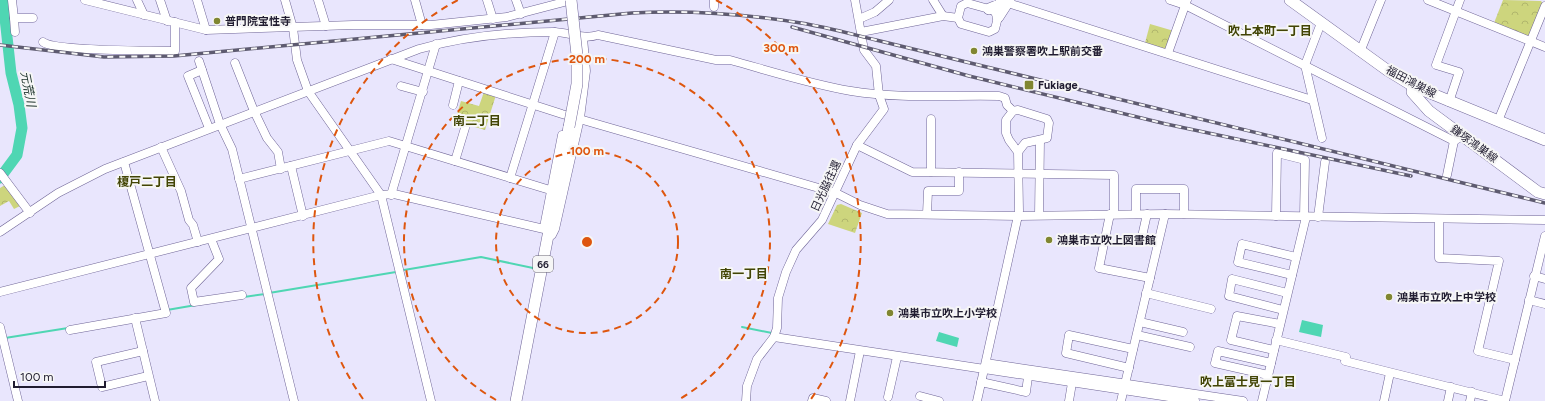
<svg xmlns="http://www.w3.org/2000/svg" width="1545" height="401" font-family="Figtree,'Noto Sans JP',sans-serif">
<defs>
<pattern id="park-crowns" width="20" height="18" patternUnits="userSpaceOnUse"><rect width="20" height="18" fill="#cdd57d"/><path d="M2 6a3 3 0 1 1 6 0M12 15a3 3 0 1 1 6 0" fill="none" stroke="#b0b66c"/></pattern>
</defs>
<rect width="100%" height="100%" fill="#e9e6fd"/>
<g fill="url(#park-crowns)">
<polygon points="1503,0 1541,1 1543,4 1530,36 1527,37 1494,23"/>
<polygon points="1150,24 1174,31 1165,50 1145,43"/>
<polygon points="484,92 496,95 485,130 455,121 461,101 479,106"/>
<polygon points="5,185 20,206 14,209 9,201 0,206 0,188"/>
<polygon points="841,204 862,213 855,233 828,224 837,205"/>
</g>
<g fill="#4fd6b3">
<polygon points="1302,320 1323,325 1321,337 1299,332"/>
<polygon points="939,332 959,338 957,347 936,341"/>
</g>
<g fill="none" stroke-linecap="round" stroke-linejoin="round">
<g stroke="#4fd6b3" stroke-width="2">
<polyline points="404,270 481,257 533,268"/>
<polyline points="269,293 396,272"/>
<polyline points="244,297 265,294"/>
<polyline points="167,310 196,305"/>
<polyline points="742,327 772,333"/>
<polyline points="5,338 68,328"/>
</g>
<polyline stroke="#4fd6b3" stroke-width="11" points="0,178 17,155 22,128 19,105 11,73 3,0"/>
<g stroke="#6f6597" stroke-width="9">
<g id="minor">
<polyline points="12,0 14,18 33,18"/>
<polyline points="85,0 206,30 353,25 431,25 507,17 572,0"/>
<polyline points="137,0 144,15"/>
<polyline points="160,0 167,21"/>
<polyline points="197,0 206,30"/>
<polyline points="285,0 293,28 297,60 308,91 381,195 431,401"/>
<polyline points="318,0 326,26"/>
<polyline points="415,0 422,25"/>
<polyline points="487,0 493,19"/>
<polyline points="516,0 521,14"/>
<polyline points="714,0 714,7"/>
<polyline points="933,0 943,16"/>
<polyline points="1170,0 1185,5 1454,141 1462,136"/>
<polyline points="1428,0 1545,47"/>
<polygon points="967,3 989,9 994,11 998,17 995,29 989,32 961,24 958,18 961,6"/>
<polyline points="1008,3 1312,100"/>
<polyline points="14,18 15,32"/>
<polyline points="859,19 875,12 889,0"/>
<polyline points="1321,23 1305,65 1322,138"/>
<polyline points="861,32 943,16 958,18"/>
<path d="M43,42C56,52 153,50 175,51V22"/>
<polyline points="1360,52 1381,0"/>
<polyline points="1168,53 1187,0"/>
<polyline points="391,59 562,114 836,193 860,205 887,214 1018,216 1165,214 1545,220"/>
<polyline points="199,61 220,124 232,149 294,401"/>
<polyline points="235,63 254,111 267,138 278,152 281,169"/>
<polyline points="202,70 188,76 209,128"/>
<polyline points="401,86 423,92"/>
<polyline points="1449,102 1459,72 1436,65 1460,0"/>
<polyline points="453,105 459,81"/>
<polyline points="1498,121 1545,6"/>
<polyline points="857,145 912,172 1114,175 1114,214"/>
<polyline points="161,147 181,191 189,220 193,225 198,242"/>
<polyline points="455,161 465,128"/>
<polyline points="291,166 303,216"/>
<polyline points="931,172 931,119"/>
<polyline points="0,173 30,213"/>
<polyline points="1447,175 1454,141"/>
<polyline points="510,178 555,32"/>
<polyline points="239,179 389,141 550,190"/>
<polyline points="391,195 436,44"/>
<polyline points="927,214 928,191 959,191 959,172"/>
<polyline points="1110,214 1099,268 1150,278"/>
<polyline points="1136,214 1136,189 1184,189 1184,214"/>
<polyline points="1039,215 1040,140"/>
<polyline points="1276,216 1277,153 1305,160 1304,217"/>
<polyline points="1318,217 1325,162"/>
<polyline points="1439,219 1439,258 1499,261 1478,351 1515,360"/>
<polyline points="544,227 562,135"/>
<path d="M0,232L58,193L105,169L419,49C462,37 509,32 553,32C570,32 582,40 598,35L716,60H730C770,71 810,84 851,91C899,99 950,95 999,96L1005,98L1007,105L1013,111"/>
<polyline points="552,235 555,229 580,118 586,71 583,38"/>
<polyline points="211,239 219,259 191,288 194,302 242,295"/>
<polyline points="1141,241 1147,214"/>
<polyline points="1292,275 1238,262 1242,244 1296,257"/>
<polyline points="1534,276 1545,279"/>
<polyline points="0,292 381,195 394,194 544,229"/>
<polyline points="1146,293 1211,309"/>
<polyline points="1529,300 1545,304"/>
<polyline points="1283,310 1229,296 1232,279 1287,293"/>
<polyline points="135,318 155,401"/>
<polyline points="1140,322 1183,332"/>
<polyline points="0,327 18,401"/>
<polyline points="70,330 166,313 124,162"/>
<polyline points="1137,335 1190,347"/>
<polyline points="774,337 1195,401"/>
<polyline points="1276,340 1346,357 1345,361 1505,401"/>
<polyline points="1274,350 1231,340 1237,316 1280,324"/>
<polyline points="143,351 96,362 102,387 148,376"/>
<polyline points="986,363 1243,401"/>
<polyline points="1129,368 1066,353 1069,335 1133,349"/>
<polyline points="1268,375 1215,363 1218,351 1271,363"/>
<polyline points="981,382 1026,392 1028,377"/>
<polyline points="920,396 939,401"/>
<polyline points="888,397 897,357"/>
<polyline points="746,401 747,386 757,359 774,337 777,328 778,298 786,272 796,250 822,220 857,145 884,109 879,95 876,66 864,50 855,0"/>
<polyline points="812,401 813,398 826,401"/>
<polyline points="850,401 860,351"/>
<polyline points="977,401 1019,211 1018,152 1009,140 1006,133 1006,120 1013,111 1018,110 1047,119 1049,123 1047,138 1025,143 1018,152"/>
<polyline points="1069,401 1072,383"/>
<polyline points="1121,401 1165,214"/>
<polyline points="1262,401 1306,217"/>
<polyline points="1384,401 1390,373"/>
<polyline points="1448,401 1451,387"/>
<polyline points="1470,401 1472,392"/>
<polyline points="1505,401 1545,236"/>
</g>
</g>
<g stroke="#6f6597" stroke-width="12">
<g id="major">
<polyline points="1290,0 1387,70 1413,86 1545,140"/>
<polyline points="989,9 999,5 1003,0"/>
<polyline points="998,17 1009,0"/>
<polyline points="1413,86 1412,92 1429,111 1538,192 1545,194"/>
<polyline points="516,401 569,127"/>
</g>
</g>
<use href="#minor" stroke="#fff" stroke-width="8"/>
<use href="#major" stroke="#fff" stroke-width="11"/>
<g stroke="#5e5b70" stroke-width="3.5">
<g id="rail">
<polyline points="792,27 969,76 1166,124 1411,176"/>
<path d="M0,45L104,57L174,56L632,13C689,10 745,14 801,23C826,27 851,34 876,40L1545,203"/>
</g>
</g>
<use href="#rail" stroke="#f6f6f6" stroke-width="2" stroke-dasharray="6" stroke-linecap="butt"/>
<g stroke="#6f6597" stroke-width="12" stroke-linecap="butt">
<polyline id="major-bridge" points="569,127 577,84 577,55 571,0"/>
</g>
<use href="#major-bridge" stroke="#fff" stroke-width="11"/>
</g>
<g fill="none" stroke="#de560e" stroke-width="2" stroke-dasharray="7 5">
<circle cx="587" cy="242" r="91"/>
<path d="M496 400A183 183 0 1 1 678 400"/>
<path d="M363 399A274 274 0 0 1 458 0M716 0A274 274 0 0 1 811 399"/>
</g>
<g fill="#808631" stroke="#f6f6f6" stroke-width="1.5">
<circle cx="217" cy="21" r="4"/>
<circle cx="974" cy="51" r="4"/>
<rect x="1024" y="80" width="10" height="10" rx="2"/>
<circle cx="1049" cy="240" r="4"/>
<circle cx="1389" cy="297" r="4"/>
<circle cx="890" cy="313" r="4"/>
</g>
<g text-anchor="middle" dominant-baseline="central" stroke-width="4" stroke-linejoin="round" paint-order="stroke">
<rect fill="#f6f6f6" stroke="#605d6b" stroke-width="1" x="533" y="256" width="20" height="16" rx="3"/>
<g font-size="10" font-weight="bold" fill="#201c30">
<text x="543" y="264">66</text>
</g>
<g font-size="11" font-weight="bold" fill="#201c30" stroke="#f6f6f6" text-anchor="start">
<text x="225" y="21">普門院宝性寺</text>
<text x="982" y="51">鴻巣警察署吹上駅前交番</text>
<text x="1038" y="85">Fukiage</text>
<text x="1057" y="240">鴻巣市立吹上図書館</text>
<text x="1397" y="297">鴻巣市立吹上中学校</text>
<text x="898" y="313">鴻巣市立吹上小学校</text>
</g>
<g font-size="11" fill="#201c30" stroke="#f6f6f6">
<text transform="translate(1411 82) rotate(28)">福田鴻巣線</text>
<text transform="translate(1474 144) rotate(36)">鎌塚鴻巣線</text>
<text transform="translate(826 186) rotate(-65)">日光脇往還</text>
</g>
<g font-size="12" font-weight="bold" fill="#424505" stroke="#f6f6f6">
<text x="1270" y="31">吹上本町一丁目</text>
<text x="477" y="121">南二丁目</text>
<text x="147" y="182">榎戸二丁目</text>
<text x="744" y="274">南一丁目</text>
<text x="1248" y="382">吹上富士見一丁目</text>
</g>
<g font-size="12" font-style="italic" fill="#192f28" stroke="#f6f6f6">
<text transform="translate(28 89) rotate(79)">元荒川</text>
</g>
</g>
<circle cx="587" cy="242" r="6" fill="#de560e" stroke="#f6f6f6" stroke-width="2"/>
<g font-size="12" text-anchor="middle" font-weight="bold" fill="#de560e" stroke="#f6f6f6" stroke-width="4" stroke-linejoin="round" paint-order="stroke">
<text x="781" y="52">300 m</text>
<text x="587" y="63">200 m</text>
<text x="587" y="155">100 m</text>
</g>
<path d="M14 381v6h91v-6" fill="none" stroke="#201c30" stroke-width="2"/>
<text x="20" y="381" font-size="12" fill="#201c30" stroke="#f6f6f6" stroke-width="3" paint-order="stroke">100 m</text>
</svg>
